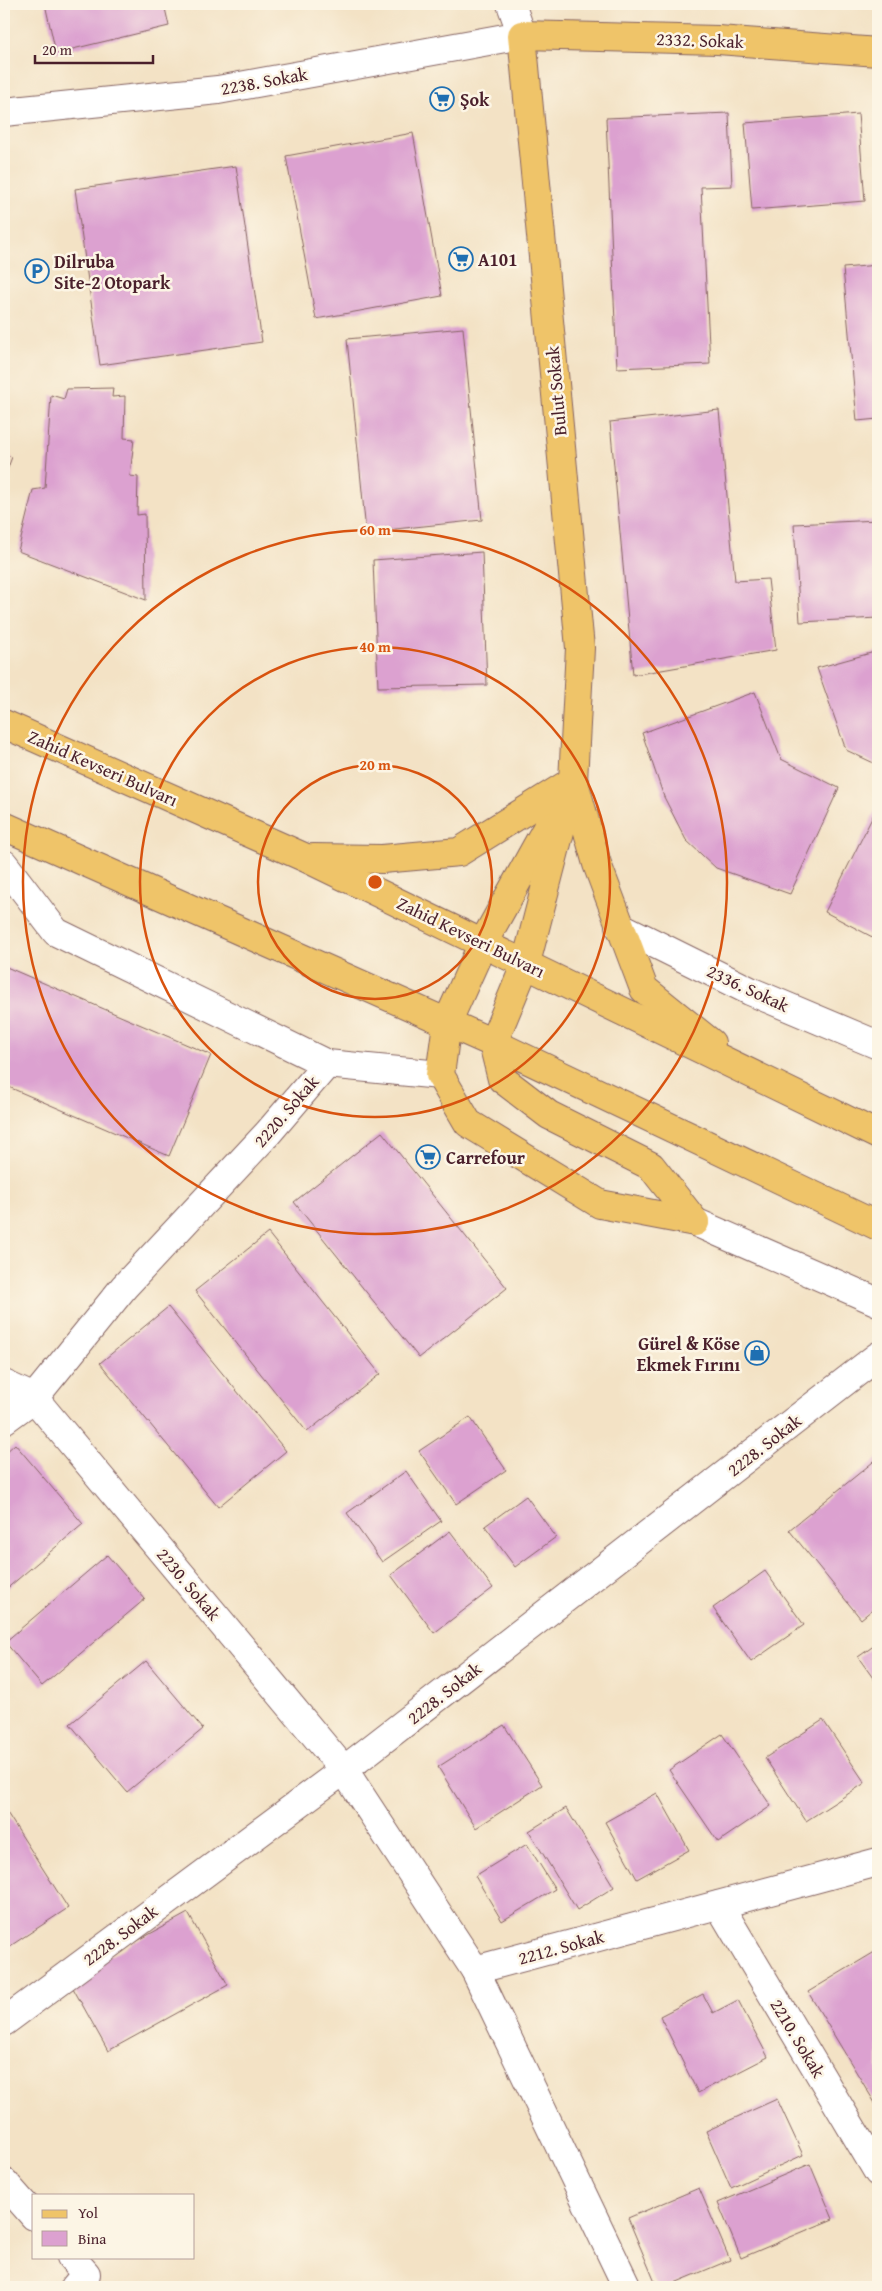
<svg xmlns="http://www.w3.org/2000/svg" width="882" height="2291" font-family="'Gentium Book Plus',serif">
<rect width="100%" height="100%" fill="#fcf5e5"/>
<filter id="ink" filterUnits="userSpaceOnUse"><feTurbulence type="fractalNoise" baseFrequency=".02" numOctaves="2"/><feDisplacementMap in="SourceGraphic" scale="10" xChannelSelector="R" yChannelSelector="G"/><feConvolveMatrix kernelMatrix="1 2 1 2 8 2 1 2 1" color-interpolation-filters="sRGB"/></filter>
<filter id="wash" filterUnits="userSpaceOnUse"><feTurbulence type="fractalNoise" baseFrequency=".0096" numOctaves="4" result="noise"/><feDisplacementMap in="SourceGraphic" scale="20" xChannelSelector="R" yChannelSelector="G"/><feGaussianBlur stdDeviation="1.12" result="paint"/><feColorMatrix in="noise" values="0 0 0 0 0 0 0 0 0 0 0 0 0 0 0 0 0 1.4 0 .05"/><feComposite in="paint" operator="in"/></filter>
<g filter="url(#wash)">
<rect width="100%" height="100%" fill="#f3e2c5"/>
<g id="blocks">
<g fill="#dca1d0">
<polygon points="45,4 164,4 169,26 56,53"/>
<polygon points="729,113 732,186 701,187 710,364 617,368 606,118"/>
<polygon points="858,114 865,201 752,210 745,123"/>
<polygon points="413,133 442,296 316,319 286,156"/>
<polygon points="236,166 262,342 100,365 75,189"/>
<polygon points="878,265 878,419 857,421 843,268"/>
<polygon points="463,328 482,520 366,532 347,339"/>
<polygon points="113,388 112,397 125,396 124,438 134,439 130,476 138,477 137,515 145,514 146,600 18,551 33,490 45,488 51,395 64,399 67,389"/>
<polygon points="719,410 735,581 768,579 776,650 633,675 610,422"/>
<polygon points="4,454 12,457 4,478"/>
<polygon points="878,520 878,618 800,622 794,524"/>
<polygon points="482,552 487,685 378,687 373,560"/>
<polygon points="878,651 878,765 846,750 817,668"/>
<polygon points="755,692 781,759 839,788 790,894 716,868 686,840 664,797 642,733"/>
<polygon points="878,806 878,940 825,912"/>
<polygon points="4,966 211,1055 169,1156 4,1085"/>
<polygon points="382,1132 507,1288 419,1358 294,1202"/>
<polygon points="268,1233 380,1374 307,1432 195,1291"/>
<polygon points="168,1307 286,1451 218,1507 100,1363"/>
<polygon points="470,1417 506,1470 456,1504 419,1451"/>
<polygon points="15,1444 83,1524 4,1591 4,1454"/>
<polygon points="878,1458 878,1605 861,1619 789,1530"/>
<polygon points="406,1471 441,1521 382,1562 347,1513"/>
<polygon points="526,1496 556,1537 515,1567 485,1526"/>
<polygon points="450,1531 493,1588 434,1633 391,1575"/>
<polygon points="107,1555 145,1599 42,1686 5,1642"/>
<polygon points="765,1571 804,1625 751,1662 713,1608"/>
<polygon points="878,1643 878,1685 858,1657"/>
<polygon points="146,1661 203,1729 127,1792 70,1724"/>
<polygon points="823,1720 865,1783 806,1821 765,1758"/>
<polygon points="504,1725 542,1785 476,1828 438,1767"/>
<polygon points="722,1734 771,1806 718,1842 669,1770"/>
<polygon points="657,1793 689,1850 637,1879 605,1822"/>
<polygon points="4,1808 68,1908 4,1950"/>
<polygon points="566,1808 614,1887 577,1910 529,1831"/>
<polygon points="527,1844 555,1889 502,1921 475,1876"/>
<polygon points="188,1913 228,1985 108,2051 68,1979"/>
<polygon points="878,1950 878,2108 808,1992"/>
<polygon points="703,1994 713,2013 738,2000 768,2057 698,2093 660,2016"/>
<polygon points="777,2099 803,2155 731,2188 706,2131"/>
<polygon points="810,2164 833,2219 741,2258 718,2203"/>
<polygon points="699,2188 730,2260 665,2287 657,2287 628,2218"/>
</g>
</g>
</g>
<g filter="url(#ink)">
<use href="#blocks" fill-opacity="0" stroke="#856361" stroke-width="1"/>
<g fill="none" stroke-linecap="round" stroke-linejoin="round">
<g stroke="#856361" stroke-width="30">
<g id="minor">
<polyline points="4,112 218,90 522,35 511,4"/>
<polyline points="4,864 56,932 327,1064 268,1133 124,1287 34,1398 4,1420"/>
<polyline points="619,926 750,991 878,1045"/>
<polyline points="327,1064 440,1075"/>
<polyline points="695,1222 878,1302"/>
<polyline points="4,1384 34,1398 344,1770 475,1970 878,1862"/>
<polyline points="719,1905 878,2172"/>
<polyline points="475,1970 627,2287"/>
<polyline points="4,2022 344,1770 878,1356"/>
<polyline points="4,2182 34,2216"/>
<polyline points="71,2257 86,2274 75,2287"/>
</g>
</g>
<g stroke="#856361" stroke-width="30">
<g id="major">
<polyline points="4,724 306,858 878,1135"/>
<polyline points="574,782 597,864 644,989 711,1043"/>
<polyline points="554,815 483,943 447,1023 440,1075 468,1123 600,1204 695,1222"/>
<polyline points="4,826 493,1043 878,1226"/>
<polyline points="313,858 382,859 459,852 573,781"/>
<polyline points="695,1222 651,1166 549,1115 502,1079 493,1043 526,963 573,781 580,648 522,35 718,40 878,52"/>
</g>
</g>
<use href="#minor" stroke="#fff" stroke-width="28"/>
<use href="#major" stroke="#efc469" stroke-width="28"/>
</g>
</g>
<g fill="none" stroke="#d8530f" stroke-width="2.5">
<circle cx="375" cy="882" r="117"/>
<circle cx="375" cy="882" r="235"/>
<circle cx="375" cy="882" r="352"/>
</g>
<defs>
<g id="supermarket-ring" transform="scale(1.25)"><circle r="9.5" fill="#fcf5e5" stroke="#1f6fb2" stroke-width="1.5"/><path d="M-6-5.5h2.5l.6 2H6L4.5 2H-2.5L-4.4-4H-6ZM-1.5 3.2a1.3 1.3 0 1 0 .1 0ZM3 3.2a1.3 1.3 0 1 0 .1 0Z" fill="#1f6fb2"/></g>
<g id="parking-ring" transform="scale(1.25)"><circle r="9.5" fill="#fcf5e5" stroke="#1f6fb2" stroke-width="1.5"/><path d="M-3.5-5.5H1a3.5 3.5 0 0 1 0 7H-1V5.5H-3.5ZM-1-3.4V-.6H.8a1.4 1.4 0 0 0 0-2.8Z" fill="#1f6fb2"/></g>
<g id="shop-ring" transform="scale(1.25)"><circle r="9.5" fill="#fcf5e5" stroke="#1f6fb2" stroke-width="1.5"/><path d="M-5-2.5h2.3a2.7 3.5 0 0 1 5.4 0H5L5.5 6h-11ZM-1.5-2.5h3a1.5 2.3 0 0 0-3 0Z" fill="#1f6fb2"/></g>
</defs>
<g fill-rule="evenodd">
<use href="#supermarket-ring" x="442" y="99"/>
<use href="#supermarket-ring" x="461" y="259"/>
<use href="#parking-ring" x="37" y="271"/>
<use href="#supermarket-ring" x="428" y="1157"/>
<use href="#shop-ring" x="757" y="1353"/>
</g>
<g text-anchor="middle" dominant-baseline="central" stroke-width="5" stroke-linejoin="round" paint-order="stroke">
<g font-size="18" fill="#4a1f2b" stroke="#fcf5e5">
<text transform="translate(700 40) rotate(2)">2332. Sokak</text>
<text transform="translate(264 81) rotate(-10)">2238. Sokak</text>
<text transform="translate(556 391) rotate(-95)">Bulut Sokak</text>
<text transform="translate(103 768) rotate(24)">Zahid Kevseri Bulvarı</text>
<text transform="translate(471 937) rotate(26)">Zahid Kevseri Bulvarı</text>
<text transform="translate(748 988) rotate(25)">2336. Sokak</text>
<text transform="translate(286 1111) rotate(-49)">2220. Sokak</text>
<text transform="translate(764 1445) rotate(-38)">2228. Sokak</text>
<text transform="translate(189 1584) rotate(50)">2230. Sokak</text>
<text transform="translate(444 1693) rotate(-38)">2228. Sokak</text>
<text transform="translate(120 1935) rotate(-37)">2228. Sokak</text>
<text transform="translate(561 1947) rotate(-15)">2212. Sokak</text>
<text transform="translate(798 2038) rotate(59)">2210. Sokak</text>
</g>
<g font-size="18" font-weight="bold" fill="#4a1f2b" stroke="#fcf5e5" text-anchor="start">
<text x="460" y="99">Şok</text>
<text x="478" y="259">A101</text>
<text x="54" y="261">Dilruba<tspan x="54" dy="21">Site-2 Otopark</tspan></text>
<text x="446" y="1157">Carrefour</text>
<text x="740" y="1343" text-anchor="end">Gürel &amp; Köse<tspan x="740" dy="21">Ekmek Fırını</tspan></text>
</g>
</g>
<circle cx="375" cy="882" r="8" fill="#d8530f" stroke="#fcf5e5" stroke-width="2.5"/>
<g font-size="15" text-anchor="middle" font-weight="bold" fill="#d8530f" stroke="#fcf5e5" stroke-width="5" stroke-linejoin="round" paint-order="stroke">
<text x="375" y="535">60 m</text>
<text x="375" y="652">40 m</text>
<text x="375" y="770">20 m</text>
</g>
<rect width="882" height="2291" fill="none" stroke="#fcf5e5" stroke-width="20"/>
<rect x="32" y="2194" width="162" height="65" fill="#fcf5e5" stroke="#b59f9b"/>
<rect x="42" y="2210" width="25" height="8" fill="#efc469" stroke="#b59f9b"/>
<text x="78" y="2218" font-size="15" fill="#4a1f2b">Yol</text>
<rect x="42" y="2231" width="25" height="15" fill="#dca1d0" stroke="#b59f9b"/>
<text x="78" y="2244" font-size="15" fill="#4a1f2b">Bina</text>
<path d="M35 55v8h118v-8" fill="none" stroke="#4a1f2b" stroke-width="2.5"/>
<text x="42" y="55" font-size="15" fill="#4a1f2b" stroke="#fcf5e5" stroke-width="4" paint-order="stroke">20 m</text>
</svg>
